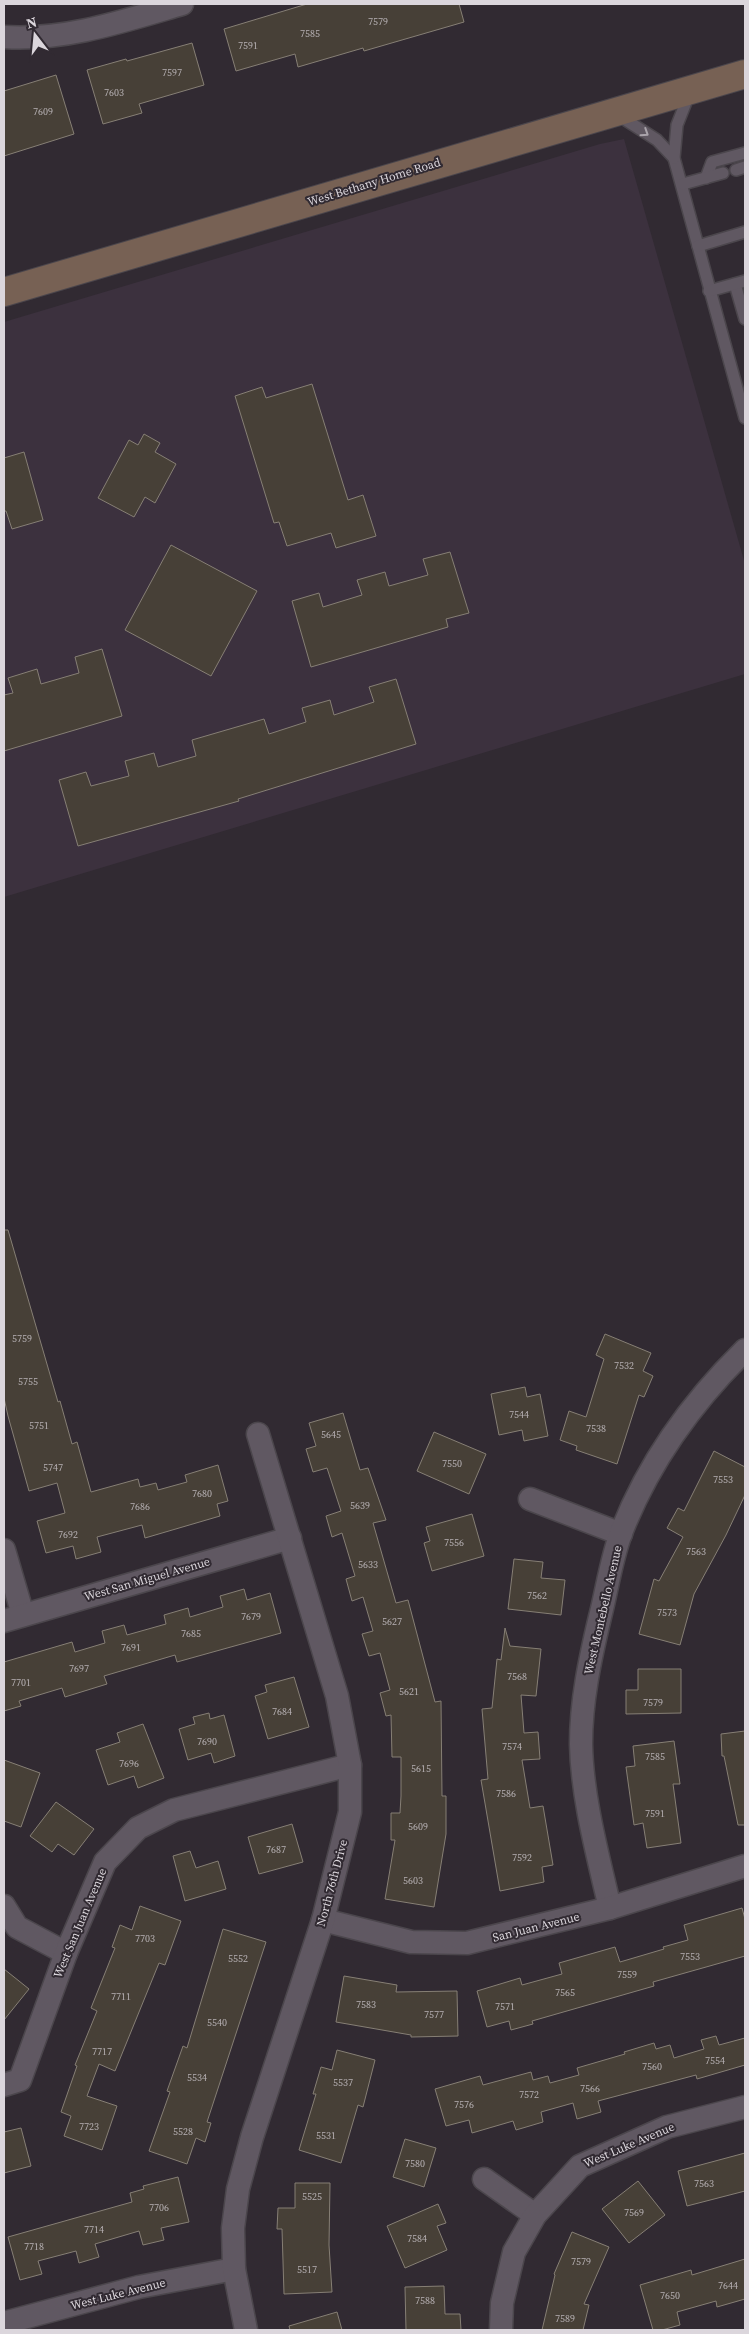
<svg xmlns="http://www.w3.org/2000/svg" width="749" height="2334" font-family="'Source Serif 4',serif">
<rect width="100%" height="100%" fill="#312a32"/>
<polygon fill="#3c313e" points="624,139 745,564 745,674 4,897 4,322 600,144"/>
<g fill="#474037" stroke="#867f75">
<polygon points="307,4 459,4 464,22 364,51 363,48 298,67 295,54 236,71 224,29"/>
<polygon points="192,43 204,85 139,104 142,113 103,124 87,70 126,59 127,61"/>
<polygon points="56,75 74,134 4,156 4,91"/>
<polygon points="312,384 348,500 363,495 376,536 336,548 331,533 287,546 279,522 274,523 235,396 262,387 266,398"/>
<polygon points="144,434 160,443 155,452 176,464 155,503 145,497 134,517 98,498 129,440 138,445"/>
<polygon points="24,452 43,520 12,529 6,511 4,511 4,458"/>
<polygon points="171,545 257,591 211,676 125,630"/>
<polygon points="450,552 469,613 446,619 448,627 311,667 292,601 319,593 323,607 362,595 357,580 385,572 389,586 428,575 423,559"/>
<polygon points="102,649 122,716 4,751 4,695 13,693 8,678 37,669 41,684 79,673 75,657"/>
<polygon points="396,679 416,744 238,799 239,801 78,846 59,780 86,772 91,786 129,776 125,761 154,753 158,767 196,756 192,740 264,719 269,734 306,722 302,708 330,700 334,715 374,702 369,687"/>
<polygon points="4,1230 8,1230 58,1402 60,1401 72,1444 77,1442 91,1492 138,1479 140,1487 156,1483 158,1490 187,1482 185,1475 218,1465 228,1501 217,1504 220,1516 145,1538 142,1525 97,1537 101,1552 76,1559 73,1546 46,1553 37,1521 65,1513 57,1483 29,1491 8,1416 4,1398"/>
<polygon points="605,1334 651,1353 643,1371 653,1376 644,1397 639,1395 617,1464 576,1450 577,1446 560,1440 569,1411 586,1417 604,1359 596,1355"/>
<polygon points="525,1387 527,1397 540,1394 548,1436 524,1441 522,1430 499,1435 491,1394"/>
<polygon points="343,1413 360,1470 368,1468 386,1520 373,1523 396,1603 408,1600 435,1702 441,1701 442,1796 446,1796 446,1834 434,1907 385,1899 395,1840 391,1840 391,1813 400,1813 401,1796 401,1757 392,1757 391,1715 386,1716 380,1693 390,1690 380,1653 369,1656 362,1634 373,1631 363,1597 352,1601 346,1579 355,1576 342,1533 332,1537 326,1516 341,1511 327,1468 313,1472 306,1449 316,1446 309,1423"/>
<polygon points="434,1432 486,1454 469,1494 417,1471"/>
<polygon points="714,1451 745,1467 745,1495 726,1535 694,1594 680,1645 639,1634 654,1579 659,1581 683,1537 667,1528 678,1508 684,1511"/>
<polygon points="472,1514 484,1556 432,1571 424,1543 430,1541 426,1527"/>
<polygon points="514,1559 543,1562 541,1578 565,1580 561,1615 508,1609"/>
<polygon points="244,1589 247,1600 270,1593 281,1633 177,1662 175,1655 104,1676 107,1684 65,1697 62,1688 19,1701 21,1706 4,1711 4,1662 72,1642 75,1652 105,1643 102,1631 124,1625 127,1635 166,1624 164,1615 188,1608 190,1617 223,1607 220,1596"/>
<polygon points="505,1628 510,1646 541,1649 536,1696 521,1695 524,1733 538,1732 540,1759 522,1760 530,1808 543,1806 553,1865 542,1867 544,1882 500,1891 481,1780 488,1779 482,1709 492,1708 497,1659 501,1660"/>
<polygon points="638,1669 681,1669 681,1713 626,1714 626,1690 638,1690"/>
<polygon points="294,1677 309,1727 268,1739 255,1696 267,1692 265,1685"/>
<polygon points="209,1713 210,1719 224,1715 235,1756 214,1763 211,1753 188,1760 179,1729 195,1724 193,1717"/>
<polygon points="143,1724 164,1778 138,1788 134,1776 108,1785 96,1750 120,1742 117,1733"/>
<polygon points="745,1731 745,1825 738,1825 724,1756 722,1756 721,1734"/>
<polygon points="674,1741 680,1784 673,1784 681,1843 647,1848 643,1823 634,1825 626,1767 635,1766 633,1746"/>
<polygon points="4,1760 40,1773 21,1827 4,1821"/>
<polygon points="56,1802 94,1829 74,1855 58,1844 52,1852 30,1836"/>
<polygon points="292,1824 303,1862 259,1874 248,1837"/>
<polygon points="190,1851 196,1868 218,1861 226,1889 185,1901 173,1856"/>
<polygon points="140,1906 181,1921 165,1965 159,1963 115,2071 99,2064 87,2096 117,2106 102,2150 64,2136 71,2116 61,2112 77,2066 75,2065 97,2011 91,2008 115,1948 112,1947 120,1925 132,1930"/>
<polygon points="742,1908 745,1919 745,1956 653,1982 654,1986 532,2021 533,2024 511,2030 509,2021 487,2027 477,1991 520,1978 522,1985 562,1974 559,1963 615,1947 620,1962 664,1949 663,1947 688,1940 684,1925"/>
<polygon points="223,1929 266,1942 207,2122 211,2123 205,2142 196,2138 187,2164 149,2151 170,2092 167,2091 183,2046 187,2048"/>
<polygon points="4,1969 29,1989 4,2020"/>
<polygon points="344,1976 397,1985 396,1992 457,1991 458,2036 411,2037 411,2035 336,2022"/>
<polygon points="716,2036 719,2045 745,2038 745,2065 697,2079 696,2075 598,2101 601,2112 577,2119 573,2103 541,2112 543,2122 516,2130 513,2121 472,2133 469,2120 446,2126 435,2089 480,2076 483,2085 531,2072 533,2080 548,2076 550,2083 579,2075 577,2068 625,2054 624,2052 654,2043 656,2049 670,2045 674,2058 704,2049 701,2040"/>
<polygon points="337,2050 375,2060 363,2107 358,2105 341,2163 299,2150 316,2094 313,2094 321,2067 332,2070"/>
<polygon points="21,2128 31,2166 4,2173 4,2132"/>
<polygon points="405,2139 436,2148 424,2187 393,2177"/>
<polygon points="745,2153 745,2191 687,2206 678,2171"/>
<polygon points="178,2177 189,2222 161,2228 164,2240 143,2245 139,2231 95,2244 99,2257 79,2263 76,2251 38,2261 42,2274 20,2280 8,2237 132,2202 130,2193 144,2189 143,2186"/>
<polygon points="638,2181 665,2215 629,2243 602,2209"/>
<polygon points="295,2183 330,2183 329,2245 332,2292 284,2294 282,2229 277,2229 278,2208 295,2208"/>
<polygon points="438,2204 446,2223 437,2226 447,2250 405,2268 387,2226"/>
<polygon points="572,2232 609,2247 584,2304 589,2305 583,2330 542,2330 555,2275 554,2274"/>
<polygon points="745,2259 745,2299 717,2307 716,2301 677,2312 680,2325 662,2330 653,2330 640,2285 691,2270 692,2275"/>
<polygon points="444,2286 445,2314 460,2314 461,2330 406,2330 405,2287"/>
<polygon points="337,2312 342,2330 290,2330 289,2326"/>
</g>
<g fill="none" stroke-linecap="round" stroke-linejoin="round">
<g stroke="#4b464c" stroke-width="14">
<g id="lane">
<polyline points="690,92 677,125 674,158 745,418"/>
<polyline points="618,115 657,140 674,158"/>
<polyline points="736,170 745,167"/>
<polyline points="706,178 712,162 745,153"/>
<polyline points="683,184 723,173"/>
<polyline points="698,246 745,232"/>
<polyline points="735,284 745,319"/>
<polyline points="709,291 745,281"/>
</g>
</g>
<g stroke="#4b464c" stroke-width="25">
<g id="street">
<path d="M4,37C65,41 124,21 182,4"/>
<polyline points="530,1499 621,1534"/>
<polyline points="4,1550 23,1615"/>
<polyline points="4,1621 290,1538"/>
<polyline points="4,1906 17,1927 66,1953"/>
<path d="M610,1908C598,1856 582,1798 581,1744C581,1701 590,1659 600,1617C607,1590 611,1560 621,1533C648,1463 692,1402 745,1350"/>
<polyline points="323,1920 411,1942 467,1943 610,1908 745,1866"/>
<polyline points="4,2085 20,2080 66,1953 105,1862 138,1828 174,1810 350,1765"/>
<polyline points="484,2179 535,2215"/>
<polyline points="4,2323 139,2287 234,2269"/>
<polyline points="246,2330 234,2269 233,2228 238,2189 252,2137 323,1920 350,1812 350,1765 337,1696 258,1434"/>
<polyline points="501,2330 502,2303 514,2252 535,2215 580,2166 667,2127 745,2107"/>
</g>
</g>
<g stroke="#4b464c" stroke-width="30">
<polyline id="secondary" points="4,292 745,74"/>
</g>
<use href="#lane" stroke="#605862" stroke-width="11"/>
<use href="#street" stroke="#605862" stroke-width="22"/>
<use href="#secondary" stroke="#776154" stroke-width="28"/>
</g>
<defs><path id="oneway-chevron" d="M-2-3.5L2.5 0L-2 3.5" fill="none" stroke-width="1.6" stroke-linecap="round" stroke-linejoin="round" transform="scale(1.25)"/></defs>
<use stroke="#aaa4ab" href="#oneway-chevron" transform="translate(645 133) rotate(33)"/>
<g text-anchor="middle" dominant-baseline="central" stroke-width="4" stroke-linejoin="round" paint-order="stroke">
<g font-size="10" fill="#b6b0b3">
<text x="378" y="21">7579</text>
<text x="310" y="33">7585</text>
<text x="248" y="45">7591</text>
<text x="172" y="72">7597</text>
<text x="114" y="92">7603</text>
<text x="43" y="111">7609</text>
<text x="22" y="1338">5759</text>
<text x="624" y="1365">7532</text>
<text x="28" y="1381">5755</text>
<text x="519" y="1414">7544</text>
<text x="39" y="1425">5751</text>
<text x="596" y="1428">7538</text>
<text x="331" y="1434">5645</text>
<text x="452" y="1463">7550</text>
<text x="53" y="1467">5747</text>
<text x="723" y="1479">7553</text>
<text x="202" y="1493">7680</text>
<text x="360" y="1505">5639</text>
<text x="140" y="1506">7686</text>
<text x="68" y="1534">7692</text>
<text x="454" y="1542">7556</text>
<text x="696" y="1551">7563</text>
<text x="368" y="1564">5633</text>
<text x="537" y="1595">7562</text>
<text x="667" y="1612">7573</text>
<text x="251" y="1616">7679</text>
<text x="392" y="1621">5627</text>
<text x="191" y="1633">7685</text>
<text x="131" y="1647">7691</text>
<text x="79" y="1668">7697</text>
<text x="517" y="1676">7568</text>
<text x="21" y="1682">7701</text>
<text x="409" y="1691">5621</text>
<text x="653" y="1702">7579</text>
<text x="282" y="1711">7684</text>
<text x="207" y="1741">7690</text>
<text x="512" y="1746">7574</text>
<text x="655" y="1756">7585</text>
<text x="129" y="1763">7696</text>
<text x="421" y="1768">5615</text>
<text x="506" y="1793">7586</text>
<text x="655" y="1813">7591</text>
<text x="418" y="1826">5609</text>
<text x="276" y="1849">7687</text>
<text x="522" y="1857">7592</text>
<text x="413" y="1880">5603</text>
<text x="145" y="1938">7703</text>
<text x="690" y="1956">7553</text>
<text x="238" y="1958">5552</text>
<text x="627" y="1974">7559</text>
<text x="565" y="1992">7565</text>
<text x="121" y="1996">7711</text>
<text x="366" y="2004">7583</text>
<text x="505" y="2006">7571</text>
<text x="434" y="2014">7577</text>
<text x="217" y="2022">5540</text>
<text x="102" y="2051">7717</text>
<text x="715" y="2060">7554</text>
<text x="652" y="2066">7560</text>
<text x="197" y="2077">5534</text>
<text x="343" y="2082">5537</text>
<text x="590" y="2088">7566</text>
<text x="529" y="2094">7572</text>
<text x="464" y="2104">7576</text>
<text x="89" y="2126">7723</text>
<text x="183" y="2131">5528</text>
<text x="326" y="2135">5531</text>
<text x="415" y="2163">7580</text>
<text x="704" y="2183">7563</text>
<text x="312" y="2196">5525</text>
<text x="159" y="2207">7706</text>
<text x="634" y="2212">7569</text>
<text x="94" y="2229">7714</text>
<text x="417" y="2238">7584</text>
<text x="34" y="2246">7718</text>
<text x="581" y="2261">7579</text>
<text x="307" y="2269">5517</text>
<text x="728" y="2285">7644</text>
<text x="670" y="2295">7650</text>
<text x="425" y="2300">7588</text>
<text x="565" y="2318">7589</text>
</g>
<g font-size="12" fill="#dbd6dc" stroke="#312a32">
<text transform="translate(374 182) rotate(-17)">West Bethany Home Road</text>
<text transform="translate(147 1579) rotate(-16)">West San Miguel Avenue</text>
<text transform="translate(603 1610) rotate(-77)">West Montebello Avenue</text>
<text transform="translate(332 1883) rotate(-75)">North 76th Drive</text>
<text transform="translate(80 1923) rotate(-67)">West San Juan Avenue</text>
<text transform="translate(536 1927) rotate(-14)">San Juan Avenue</text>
<text transform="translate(629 2145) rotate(-23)">West Luke Avenue</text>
<text transform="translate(118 2294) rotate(-14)">West Luke Avenue</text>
</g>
</g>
<rect width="749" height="2334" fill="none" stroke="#dbd6dc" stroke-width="10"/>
<g transform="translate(35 35) rotate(344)" stroke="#312a32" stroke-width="4" paint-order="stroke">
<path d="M0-4L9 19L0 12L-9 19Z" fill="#dbd6dc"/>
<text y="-8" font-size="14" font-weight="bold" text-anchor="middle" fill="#dbd6dc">N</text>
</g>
</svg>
